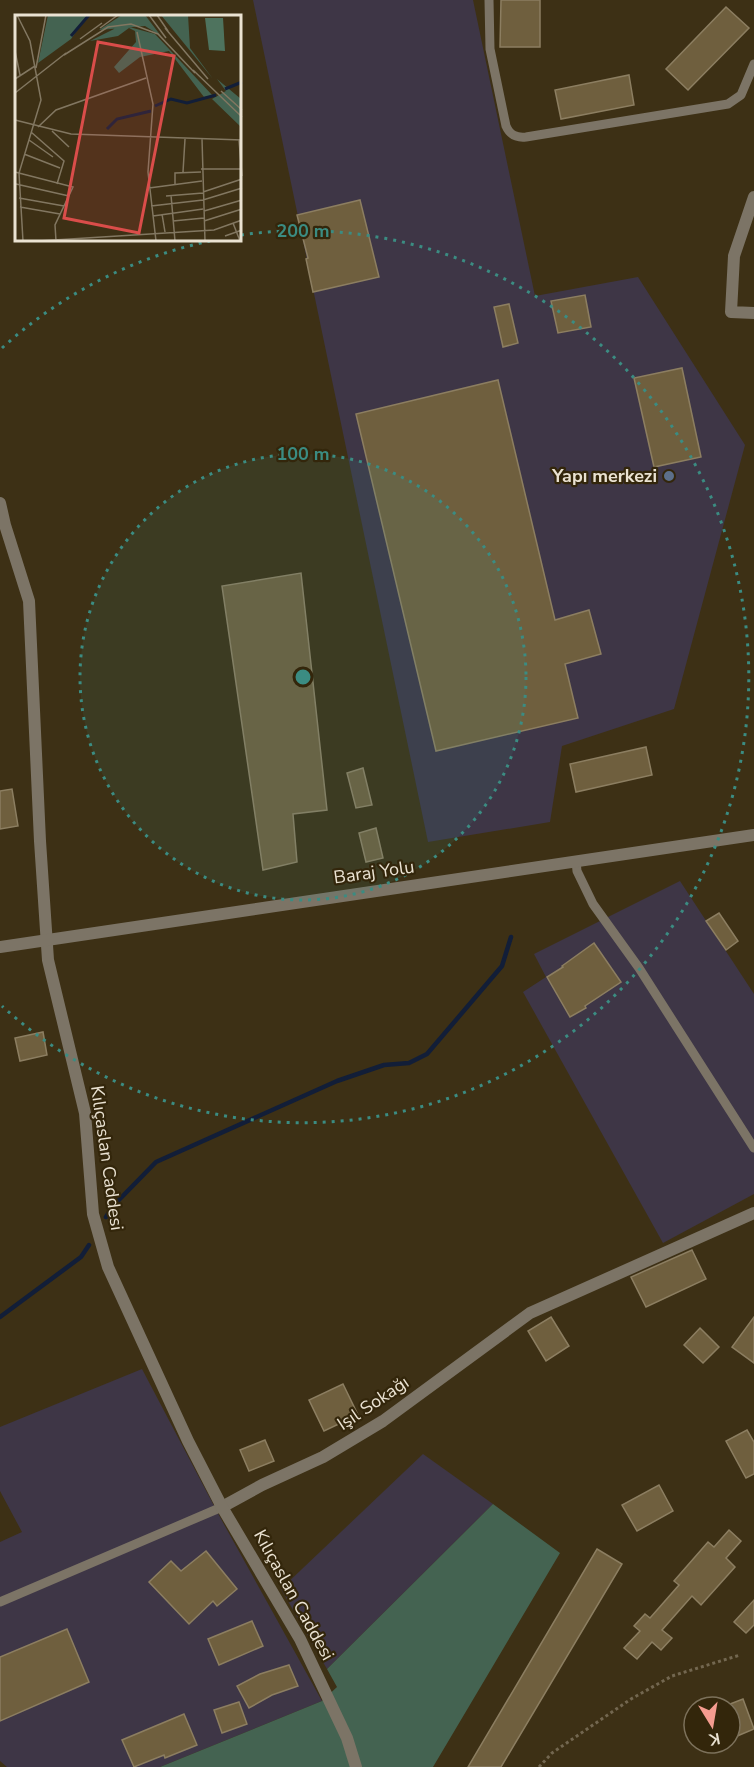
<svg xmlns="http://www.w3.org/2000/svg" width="754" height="1767" font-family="'Nunito Sans',sans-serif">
<rect width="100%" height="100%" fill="#3d3015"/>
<g fill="#3e3646">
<polygon points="253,0 473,0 535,296 638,277 745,445 674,709 562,746 550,822 428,842"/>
<polygon points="680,881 754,994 754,1194 663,1243 523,992 546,977 534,954"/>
<polygon points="142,1369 221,1519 322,1701 160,1767 7,1767 0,1761 0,1542 22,1532 0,1491 0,1427"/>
<polygon points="423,1454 493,1504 327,1669 281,1589"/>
</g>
<polygon fill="#446351" points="493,1504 560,1553 433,1767 160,1767 322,1701 337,1687 327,1669"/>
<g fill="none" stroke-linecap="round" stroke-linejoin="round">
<g stroke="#121e38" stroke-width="4.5">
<polyline points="106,1217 113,1206 156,1162 337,1081 384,1065 409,1063 427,1054 502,966 511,937"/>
<polyline points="0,1317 81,1257 89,1245"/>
</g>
</g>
<g fill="#6f5f3e" stroke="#8c7e61" stroke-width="1.5">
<polygon points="501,0 540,0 540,47 500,47"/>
<polygon points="726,7 749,28 688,90 666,69"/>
<polygon points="629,75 634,105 561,119 555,90"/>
<polygon points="360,200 379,277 313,292 306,259 308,258 297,215"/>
<polygon points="585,295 591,327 558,333 551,301"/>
<polygon points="509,304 518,343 503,347 494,307"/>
<polygon points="682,368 701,457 654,467 634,378"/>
<polygon points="498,380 555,620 589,610 601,654 565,664 578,718 436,751 356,414"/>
<polygon points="301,573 327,810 293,814 297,862 263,870 222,586"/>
<polygon points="646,747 652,775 576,792 570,764"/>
<polygon points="363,768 372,805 356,808 347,773"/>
<polygon points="12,789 18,826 0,829 0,791"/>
<polygon points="376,828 383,858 366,862 359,833"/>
<polygon points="719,913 738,941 726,950 706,921"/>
<polygon points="594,943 621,982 585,1006 586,1008 570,1017 547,977 563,967 562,966"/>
<polygon points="43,1032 47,1055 20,1061 15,1038"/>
<polygon points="692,1250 706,1279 646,1307 631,1277"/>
<polygon points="551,1317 569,1346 546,1361 528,1331"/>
<polygon points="754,1317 754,1363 732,1347"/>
<polygon points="700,1328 719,1347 703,1363 684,1345"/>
<polygon points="343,1384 358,1415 324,1431 309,1400"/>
<polygon points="747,1430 754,1442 754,1474 746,1478 726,1441"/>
<polygon points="265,1440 274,1461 249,1471 240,1450"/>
<polygon points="659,1485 673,1511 637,1531 622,1505"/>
<polygon points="729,1530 741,1541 726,1558 735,1567 701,1605 692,1596 662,1630 672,1638 661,1650 652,1642 637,1659 624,1648 640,1631 634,1626 645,1614 650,1618 679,1585 674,1581 708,1542 714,1547"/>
<polygon points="597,1549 622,1564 501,1767 468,1767"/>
<polygon points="206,1551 237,1589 217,1606 213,1601 189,1624 149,1582 171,1561 181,1571"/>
<polygon points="754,1600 754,1625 746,1633 734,1622"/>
<polygon points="252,1621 263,1646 219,1665 208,1639"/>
<polygon points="67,1629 89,1682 0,1721 0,1657"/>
<polygon points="289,1665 298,1686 272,1695 249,1708 237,1686 260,1674"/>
<polygon points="743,1699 754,1729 730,1739 730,1704"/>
<polygon points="239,1702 247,1724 222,1733 214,1710"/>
<polygon points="184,1714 197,1745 165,1758 164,1755 134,1767 122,1740"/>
</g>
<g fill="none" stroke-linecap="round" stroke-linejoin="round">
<polyline stroke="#736750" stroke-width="3" stroke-dasharray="3 3" stroke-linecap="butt" points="539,1767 552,1753 631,1699 672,1676 740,1655"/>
<g stroke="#7c7466" stroke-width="9">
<path d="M489,0L490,49L506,126C510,135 516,138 526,137L728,104L741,95L754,64"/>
<polyline points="576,861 577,871 593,904 639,968 754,1148"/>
<polyline points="0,1602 222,1507"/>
</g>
<g stroke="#7c7466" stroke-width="12">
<polyline points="754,197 734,256 731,312 754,313"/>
<polyline points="222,1507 262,1485 323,1457 383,1421 530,1313 754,1213"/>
</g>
<g stroke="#7c7466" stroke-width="12">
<polyline points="0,503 5,525 29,601 40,841 48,960 85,1113 93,1214 108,1267 188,1441 222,1507 300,1639 347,1738 356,1767"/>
<polyline points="0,947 754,835"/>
</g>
</g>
<circle cx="303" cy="677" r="223" fill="#3b8c82" fill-opacity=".12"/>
<g fill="none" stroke="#3b8c82" stroke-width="3" stroke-dasharray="3 6">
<circle cx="303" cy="677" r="223"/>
<path d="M2 348A446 446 0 0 1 210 241M241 235A446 446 0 1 1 2 1006"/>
</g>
<circle fill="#5c6f8a" stroke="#33260b" stroke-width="2" cx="669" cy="476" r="6"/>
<g text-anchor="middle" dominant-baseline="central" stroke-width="4.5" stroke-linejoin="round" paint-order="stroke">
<g font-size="18" font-weight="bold" fill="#eae2d2" stroke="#33260b" text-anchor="end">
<text x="657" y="476">Yapı merkezi</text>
</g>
<g font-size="18" fill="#eae2d2" stroke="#33260b">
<text transform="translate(374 872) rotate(-8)">Baraj Yolu</text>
<text transform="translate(107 1158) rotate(82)">Kılıçaslan Caddesi</text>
<text transform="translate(373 1403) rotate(-34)">Işıl Sokağı</text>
<text transform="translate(294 1595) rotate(61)">Kılıçaslan Caddesi</text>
</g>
</g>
<g transform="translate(15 15)">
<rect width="226" height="226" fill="#3d3015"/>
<path d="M33,0H73L56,24L23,48ZM107,0H130L146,21L130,11L84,15ZM146,0H173L175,33L198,64ZM107,10L140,19L198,81L189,82L154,36L125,42L104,58L99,52L121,27L120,16L114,13L103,21L75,26ZM202,64L226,84V112L197,84L211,76Z" fill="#446351"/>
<path d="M190,3H208L210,36L194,35Z" fill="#4e735e"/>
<path fill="none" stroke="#121e38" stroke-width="3" d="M56,21L74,0M210,74L227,67M140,91L156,84L172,88L201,80M92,114L102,104L136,96"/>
<path fill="none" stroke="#827761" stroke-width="1.5" d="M2,0L15,26L26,85L4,158L8,226M134,0L151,23M142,0L153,16M85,13L103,0M150,13L193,64M122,17L138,89L133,157L141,226M65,24L87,8M0,36L5,60M49,40L93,12L116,9L143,19L180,58M21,53L31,0M178,55L227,102M0,64L20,51M206,76L227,95M0,78L51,38M0,105L56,119L227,125M23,112L41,95L131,63M37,116L54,132M16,117L49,146L42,169M187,124L190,226M14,125L38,142M224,125L227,161M9,139L45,153M186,154H226M0,157L58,172L40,210L41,226M168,157L170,124M1,169L54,181M160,170V158L186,157M134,173L187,166M188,177L227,164M156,180L160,226M151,181L188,178M4,183L49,191M136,191L188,185L227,173M5,192L45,199M189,196L227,185M147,199L150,217M138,201L188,194M158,206L189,203M189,206L227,194M218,208L225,226M210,221L227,215M23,226L199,215L227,205"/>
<path fill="#da4d4a" fill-opacity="0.15" stroke="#da4d4a" stroke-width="3" d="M83,27L159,41L124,218L49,203Z"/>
<rect width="226" height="226" fill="none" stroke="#eae2d2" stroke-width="3"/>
</g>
<circle cx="303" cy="677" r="9" fill="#3b8c82" stroke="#33260b" stroke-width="3"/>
<g font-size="18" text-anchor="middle" font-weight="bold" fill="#3b8c82" stroke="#33260b" stroke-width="4.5" stroke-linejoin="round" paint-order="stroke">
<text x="303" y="237">200 m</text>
<text x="303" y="460">100 m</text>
</g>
<g transform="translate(712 1725) rotate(169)"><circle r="28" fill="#33260b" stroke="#7c715b" stroke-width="1.5"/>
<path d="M0-4.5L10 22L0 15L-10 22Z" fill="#f59c90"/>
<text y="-9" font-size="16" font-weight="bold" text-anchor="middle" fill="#eae2d2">K</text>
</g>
</svg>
